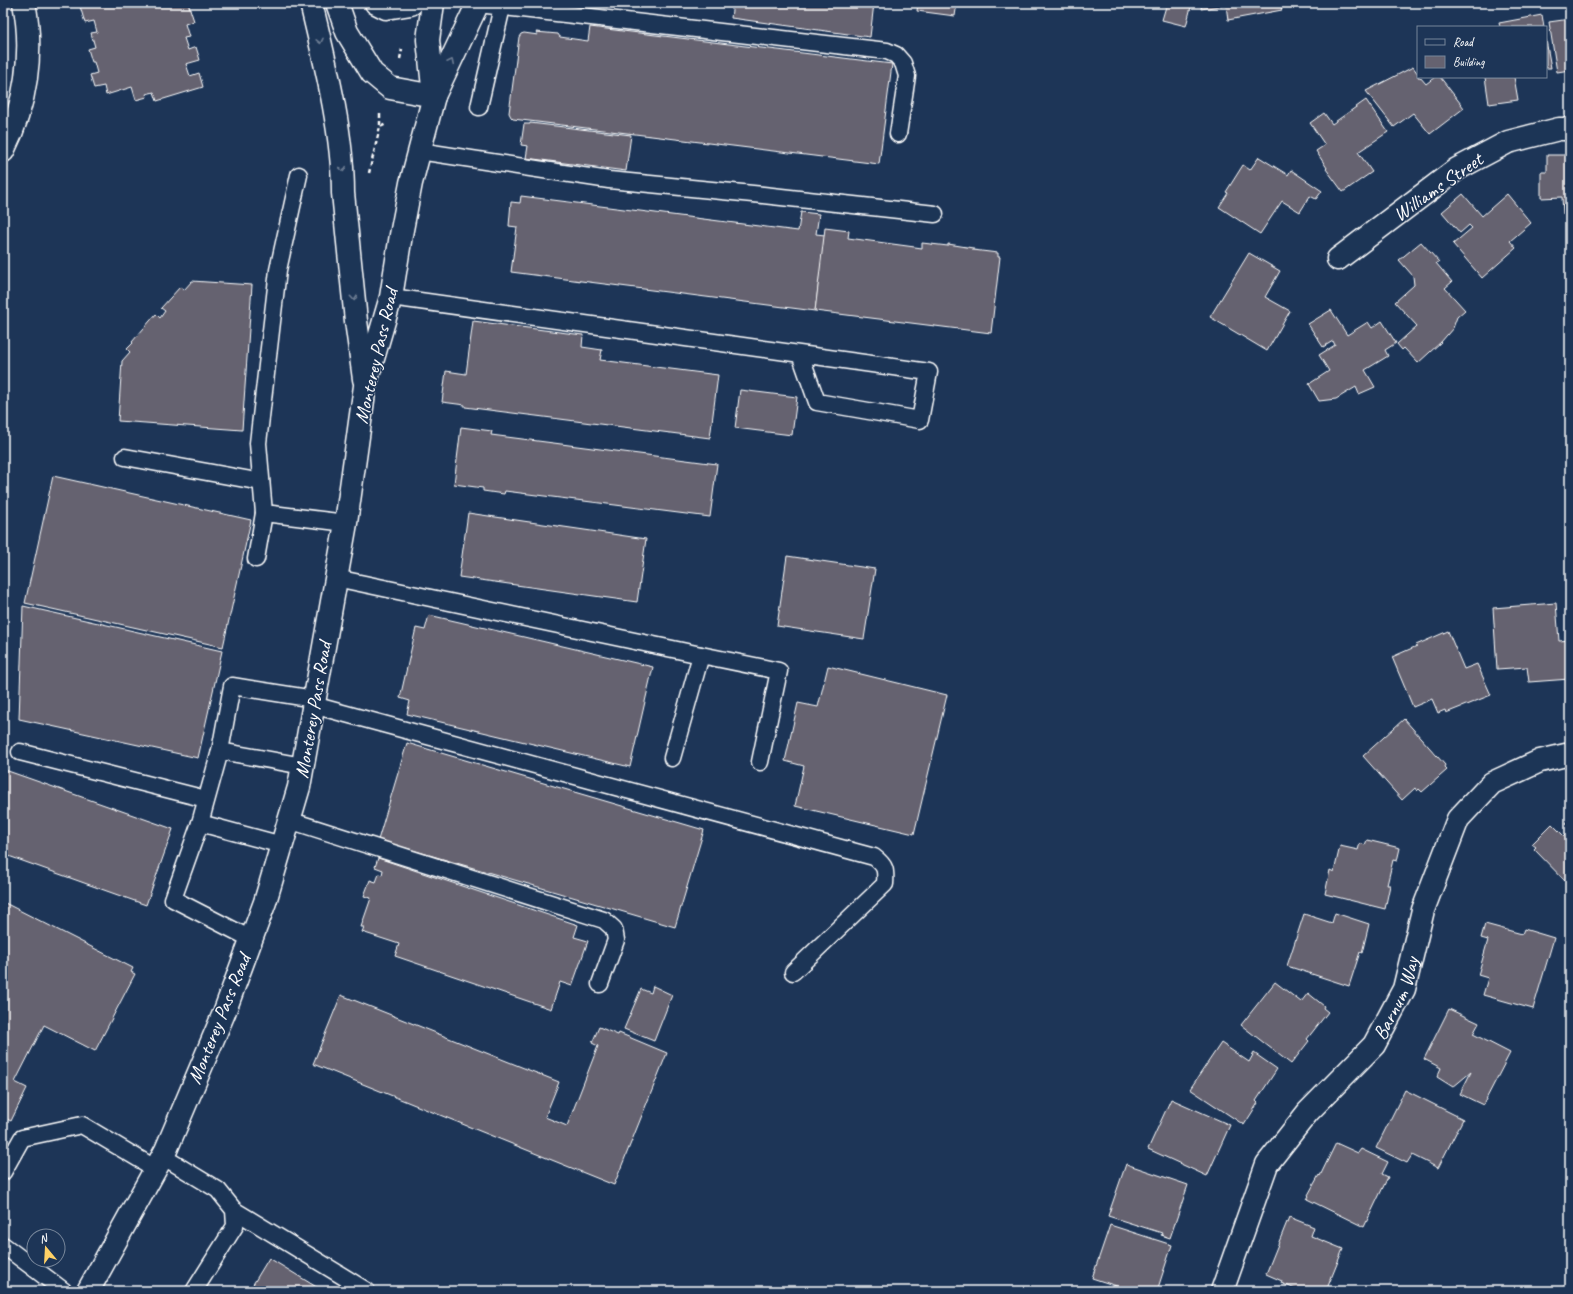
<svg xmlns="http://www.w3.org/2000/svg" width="1573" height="1294" font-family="Caveat,sans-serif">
<rect width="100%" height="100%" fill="#1d3557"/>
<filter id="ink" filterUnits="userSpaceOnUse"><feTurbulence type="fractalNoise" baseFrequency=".025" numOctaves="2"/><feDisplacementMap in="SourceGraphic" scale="8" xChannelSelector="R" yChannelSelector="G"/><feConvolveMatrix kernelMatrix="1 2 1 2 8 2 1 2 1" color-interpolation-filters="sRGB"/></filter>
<g filter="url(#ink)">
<g fill="#656270" stroke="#fff">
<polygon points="79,3 188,3 194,21 185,24 189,37 184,38 188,50 196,47 200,60 186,64 190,76 199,73 203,87 157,101 154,92 146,94 147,97 136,100 132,87 106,95 104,86 94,88 90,75 97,73 94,62 92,62 88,49 95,47 91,33 97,32 94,21 85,23"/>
<polygon points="733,3 874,3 870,37 731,18"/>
<polygon points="918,3 957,3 955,16 917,11"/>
<polygon points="1165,3 1192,3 1186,26 1162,20 1167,3"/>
<polygon points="1202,3 1280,3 1282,10 1228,20 1226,5 1201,9"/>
<polygon points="1542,15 1544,27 1500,27 1499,23"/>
<polygon points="1570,19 1570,70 1557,72 1549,22"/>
<polygon points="590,27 892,64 879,164 513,119 511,117 509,113 519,37 521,34 524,33 538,35 536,32 558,34 560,37 588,41"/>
<polygon points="1546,40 1551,68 1546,68"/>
<polygon points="1413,67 1418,74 1418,77 1420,77 1426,84 1435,77 1440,77 1464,108 1430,134 1413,113 1394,127 1366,91"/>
<polygon points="1485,77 1514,77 1518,100 1489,104"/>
<polygon points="1366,100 1388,132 1358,152 1372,172 1343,192 1326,169 1327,168 1316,151 1325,145 1310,123 1324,113 1332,124"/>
<polygon points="530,123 631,135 626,171 526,158 528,146 521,145 524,124 530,124"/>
<polygon points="1547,155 1570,155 1570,214 1563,214 1562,197 1541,198 1541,172 1547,172"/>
<polygon points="1259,157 1288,175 1291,170 1322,191 1316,199 1310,196 1300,212 1282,201 1260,234 1219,207 1228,193 1226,192 1243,165 1250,170"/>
<polygon points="1463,194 1482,216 1507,194 1531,223 1510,241 1516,248 1482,278 1453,244 1472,228 1469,225 1460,233 1442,212"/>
<polygon points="521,196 798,231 801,212 819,214 816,234 825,235 815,311 511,272 517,227 509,226 511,202 520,203"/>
<polygon points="825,228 849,231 848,238 922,248 922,243 948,246 948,244 973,248 973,250 998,253 998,257 1000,257 991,333 815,311"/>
<polygon points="1421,242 1439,262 1436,263 1452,282 1445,288 1465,310 1457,317 1453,328 1441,342 1418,363 1404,348 1402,350 1397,344 1417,326 1395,302 1414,285 1413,276 1399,260"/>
<polygon points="1249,253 1280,271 1265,297 1290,311 1267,351 1210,317"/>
<polygon points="192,281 252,285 242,430 118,421 122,361 130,352 127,349 133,343 132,342 156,314 160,318 165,311 161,308 180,287 184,290"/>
<polygon points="1331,310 1347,335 1368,322 1372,328 1382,321 1396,343 1385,350 1388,356 1365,370 1375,387 1359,394 1356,387 1336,399 1319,401 1309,384 1329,371 1319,355 1335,345 1333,341 1323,347 1308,324"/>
<polygon points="473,321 583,335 582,347 602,350 600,360 718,375 710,438 465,407 465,405 442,402 446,371 466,374"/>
<polygon points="740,390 797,397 792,435 735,428"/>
<polygon points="461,427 492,431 491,435 717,464 710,517 505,491 504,494 483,491 483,488 454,484"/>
<polygon points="53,476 251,520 223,647 25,603"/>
<polygon points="468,513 646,539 637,602 459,577"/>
<polygon points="787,556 875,569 864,639 777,626"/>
<polygon points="1556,603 1559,641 1570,640 1570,679 1529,682 1527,667 1497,669 1493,608"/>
<polygon points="23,606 222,651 198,758 19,719"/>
<polygon points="429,615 653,667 630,767 407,714 410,701 400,698 416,628 425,630"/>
<polygon points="1448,631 1464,669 1477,664 1491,695 1446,713 1445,710 1438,713 1432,699 1413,707 1392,657 1417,646 1416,645"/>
<polygon points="828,666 947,695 914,834 795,806 804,766 785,761 798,703 818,707"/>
<polygon points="1404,719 1445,765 1444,767 1447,770 1422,792 1419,789 1417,791 1415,788 1402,800 1363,756"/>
<polygon points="407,743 704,830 675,927 378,840"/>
<polygon points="5,770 173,829 146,905 3,854 3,775"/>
<polygon points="1570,818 1570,828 1566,823"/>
<polygon points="1552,824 1564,836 1570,830 1570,886 1534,849 1536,847 1532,844"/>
<polygon points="1367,840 1400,848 1397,861 1393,860 1387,885 1390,885 1385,909 1325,894 1330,870 1334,872 1340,846 1358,850 1360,843 1365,845"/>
<polygon points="378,858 578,925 574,937 588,941 572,986 560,982 551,1009 395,956 399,944 362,932 364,927 361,927 371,898 364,896 370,880 376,882 379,874 382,875 383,870 375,867"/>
<polygon points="3,902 133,968 131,972 135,974 95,1051 44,1025 15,1082 27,1088 11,1121 3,1117"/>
<polygon points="1335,913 1369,924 1362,953 1360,952 1349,986 1287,966 1304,914 1332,923"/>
<polygon points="1485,924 1522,934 1524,929 1554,938 1533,1009 1483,995 1488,978 1478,975 1488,940 1481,938"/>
<polygon points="1275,982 1301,1002 1308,993 1324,1006 1323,1008 1328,1012 1307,1039 1309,1041 1291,1064 1241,1025"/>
<polygon points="653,986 672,995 654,1041 624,1029 641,989 651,993"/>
<polygon points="341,995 559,1082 545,1117 567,1126 598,1046 592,1043 599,1027 618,1035 619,1033 667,1053 614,1185 313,1064"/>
<polygon points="1449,1009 1479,1023 1473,1034 1510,1053 1483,1105 1460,1094 1471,1072 1453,1087 1437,1077 1441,1068 1424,1059"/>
<polygon points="1221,1043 1249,1062 1254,1053 1277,1069 1256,1101 1258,1103 1244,1125 1190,1089"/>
<polygon points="1405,1090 1463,1119 1438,1168 1412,1155 1407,1163 1376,1148"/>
<polygon points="1171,1099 1230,1125 1207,1176 1148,1149"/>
<polygon points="1336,1143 1358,1153 1361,1149 1388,1162 1382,1174 1388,1177 1364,1227 1307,1199 1309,1196 1308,1195 1319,1175 1320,1176"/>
<polygon points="1126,1164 1188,1185 1170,1238 1161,1235 1162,1233 1108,1216"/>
<polygon points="1289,1217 1314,1227 1311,1236 1343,1249 1326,1291 1300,1291 1281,1283 1282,1281 1266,1274"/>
<polygon points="1110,1225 1172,1245 1157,1291 1132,1291 1092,1278"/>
<polygon points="269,1258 323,1291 249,1291"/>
<polygon points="1093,1286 1106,1291 1091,1291"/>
</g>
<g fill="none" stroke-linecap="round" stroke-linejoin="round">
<g stroke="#fff" stroke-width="19">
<g id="lane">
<polyline points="478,4 887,51 896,55 903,63 907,76 898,134"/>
<polyline points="479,107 502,7"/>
<polyline points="419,151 609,180 763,195 935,214"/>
<polyline points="299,175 278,270 258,443 264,513 346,523"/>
<polyline points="391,297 929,372 920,420 817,402 800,354"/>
<polyline points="125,457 261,482"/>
<polyline points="256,559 264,513"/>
<polyline points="336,578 701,655"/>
<path d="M313,705L874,857C886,866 886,870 885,884L793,972"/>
<polyline points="220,751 303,766"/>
<polyline points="20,752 206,799"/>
<polyline points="672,758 701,655 779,671 760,762"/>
<polyline points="289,820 604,920 614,929 616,940 600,984"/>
<polyline points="200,823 282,845"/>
<polyline points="251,939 173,899 200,823 220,751 232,686 314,699"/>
<polyline points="162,1156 218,1190 234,1210 235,1226 194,1291"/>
<polyline points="3,1172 22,1138 82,1125 156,1169"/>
<polyline points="234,1210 367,1291"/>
<polyline points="3,1245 64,1291"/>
</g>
</g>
<g stroke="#fff" stroke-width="25">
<g id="street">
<polyline points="1338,259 1457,169 1508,142 1559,129 1570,129"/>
<path id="s1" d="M1222,1291L1267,1164L1308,1112L1374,1045L1404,989L1423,910L1458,819L1492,783L1540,761L1570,754"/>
</g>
</g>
<g stroke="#fff" stroke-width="25">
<g id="secondary">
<path d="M311,3C325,62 343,132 343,193L356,321L364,379"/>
<polyline points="337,3 347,32 372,73 390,88 434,96"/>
<polyline points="376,3 386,8 411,4 412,3"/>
<polyline points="433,3 428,40 434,96"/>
<path d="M3,151C26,106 34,52 24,3"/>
<polyline points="88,1291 166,1150 224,1013 265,902 299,787 346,523 365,386 391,297 401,235 411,183 434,96 478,3"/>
</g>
</g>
<g stroke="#fff" stroke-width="2.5" stroke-dasharray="4 3" stroke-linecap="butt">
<polyline points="400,59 402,49"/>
<polyline points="380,114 380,127 386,124"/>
<polyline points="369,173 380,127"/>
</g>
<use href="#lane" stroke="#1d3557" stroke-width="16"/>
<use href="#street" stroke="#1d3557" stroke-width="22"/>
<use href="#secondary" stroke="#1d3557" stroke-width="22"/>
</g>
<defs><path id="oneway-chevron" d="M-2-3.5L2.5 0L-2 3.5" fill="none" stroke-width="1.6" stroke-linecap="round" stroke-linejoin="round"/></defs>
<g stroke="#6c7c92">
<use href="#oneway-chevron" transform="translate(320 41) rotate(78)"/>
<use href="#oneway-chevron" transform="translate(451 62) rotate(-64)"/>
<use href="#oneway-chevron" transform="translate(343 169) rotate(83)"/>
<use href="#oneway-chevron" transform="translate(354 298) rotate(85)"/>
</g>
</g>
<g text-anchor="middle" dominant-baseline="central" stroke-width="3" stroke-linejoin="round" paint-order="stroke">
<g font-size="20" fill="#fff" stroke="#1d3557">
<text transform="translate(1438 187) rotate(-35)">Williams Street</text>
<text transform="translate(376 356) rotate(-77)">Monterey Pass Road</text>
<text transform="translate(313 710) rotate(-80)">Monterey Pass Road</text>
<text stroke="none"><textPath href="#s1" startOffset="347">Barnum Way</textPath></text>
<text transform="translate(219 1019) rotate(-68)">Monterey Pass Road</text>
</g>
</g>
<rect width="1573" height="1294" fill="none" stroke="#1d3557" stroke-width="16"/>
<rect x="8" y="8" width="1557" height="1278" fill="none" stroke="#fff" stroke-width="1.5" filter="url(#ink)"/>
<rect x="1417" y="26" width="130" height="52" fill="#1d3557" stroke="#77869a"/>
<rect x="1425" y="39" width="20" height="6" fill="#1d3557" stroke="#77869a"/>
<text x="1453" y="46" font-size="12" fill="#ffffff">Road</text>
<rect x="1425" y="56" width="20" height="12" fill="#656270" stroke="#77869a"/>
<text x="1453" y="66" font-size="12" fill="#ffffff">Building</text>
<g transform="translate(46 1248) rotate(342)"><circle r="19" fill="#1d3557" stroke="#77869a"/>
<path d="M0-3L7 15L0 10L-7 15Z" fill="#ffd166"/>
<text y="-6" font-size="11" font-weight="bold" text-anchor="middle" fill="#ffffff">N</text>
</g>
</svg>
